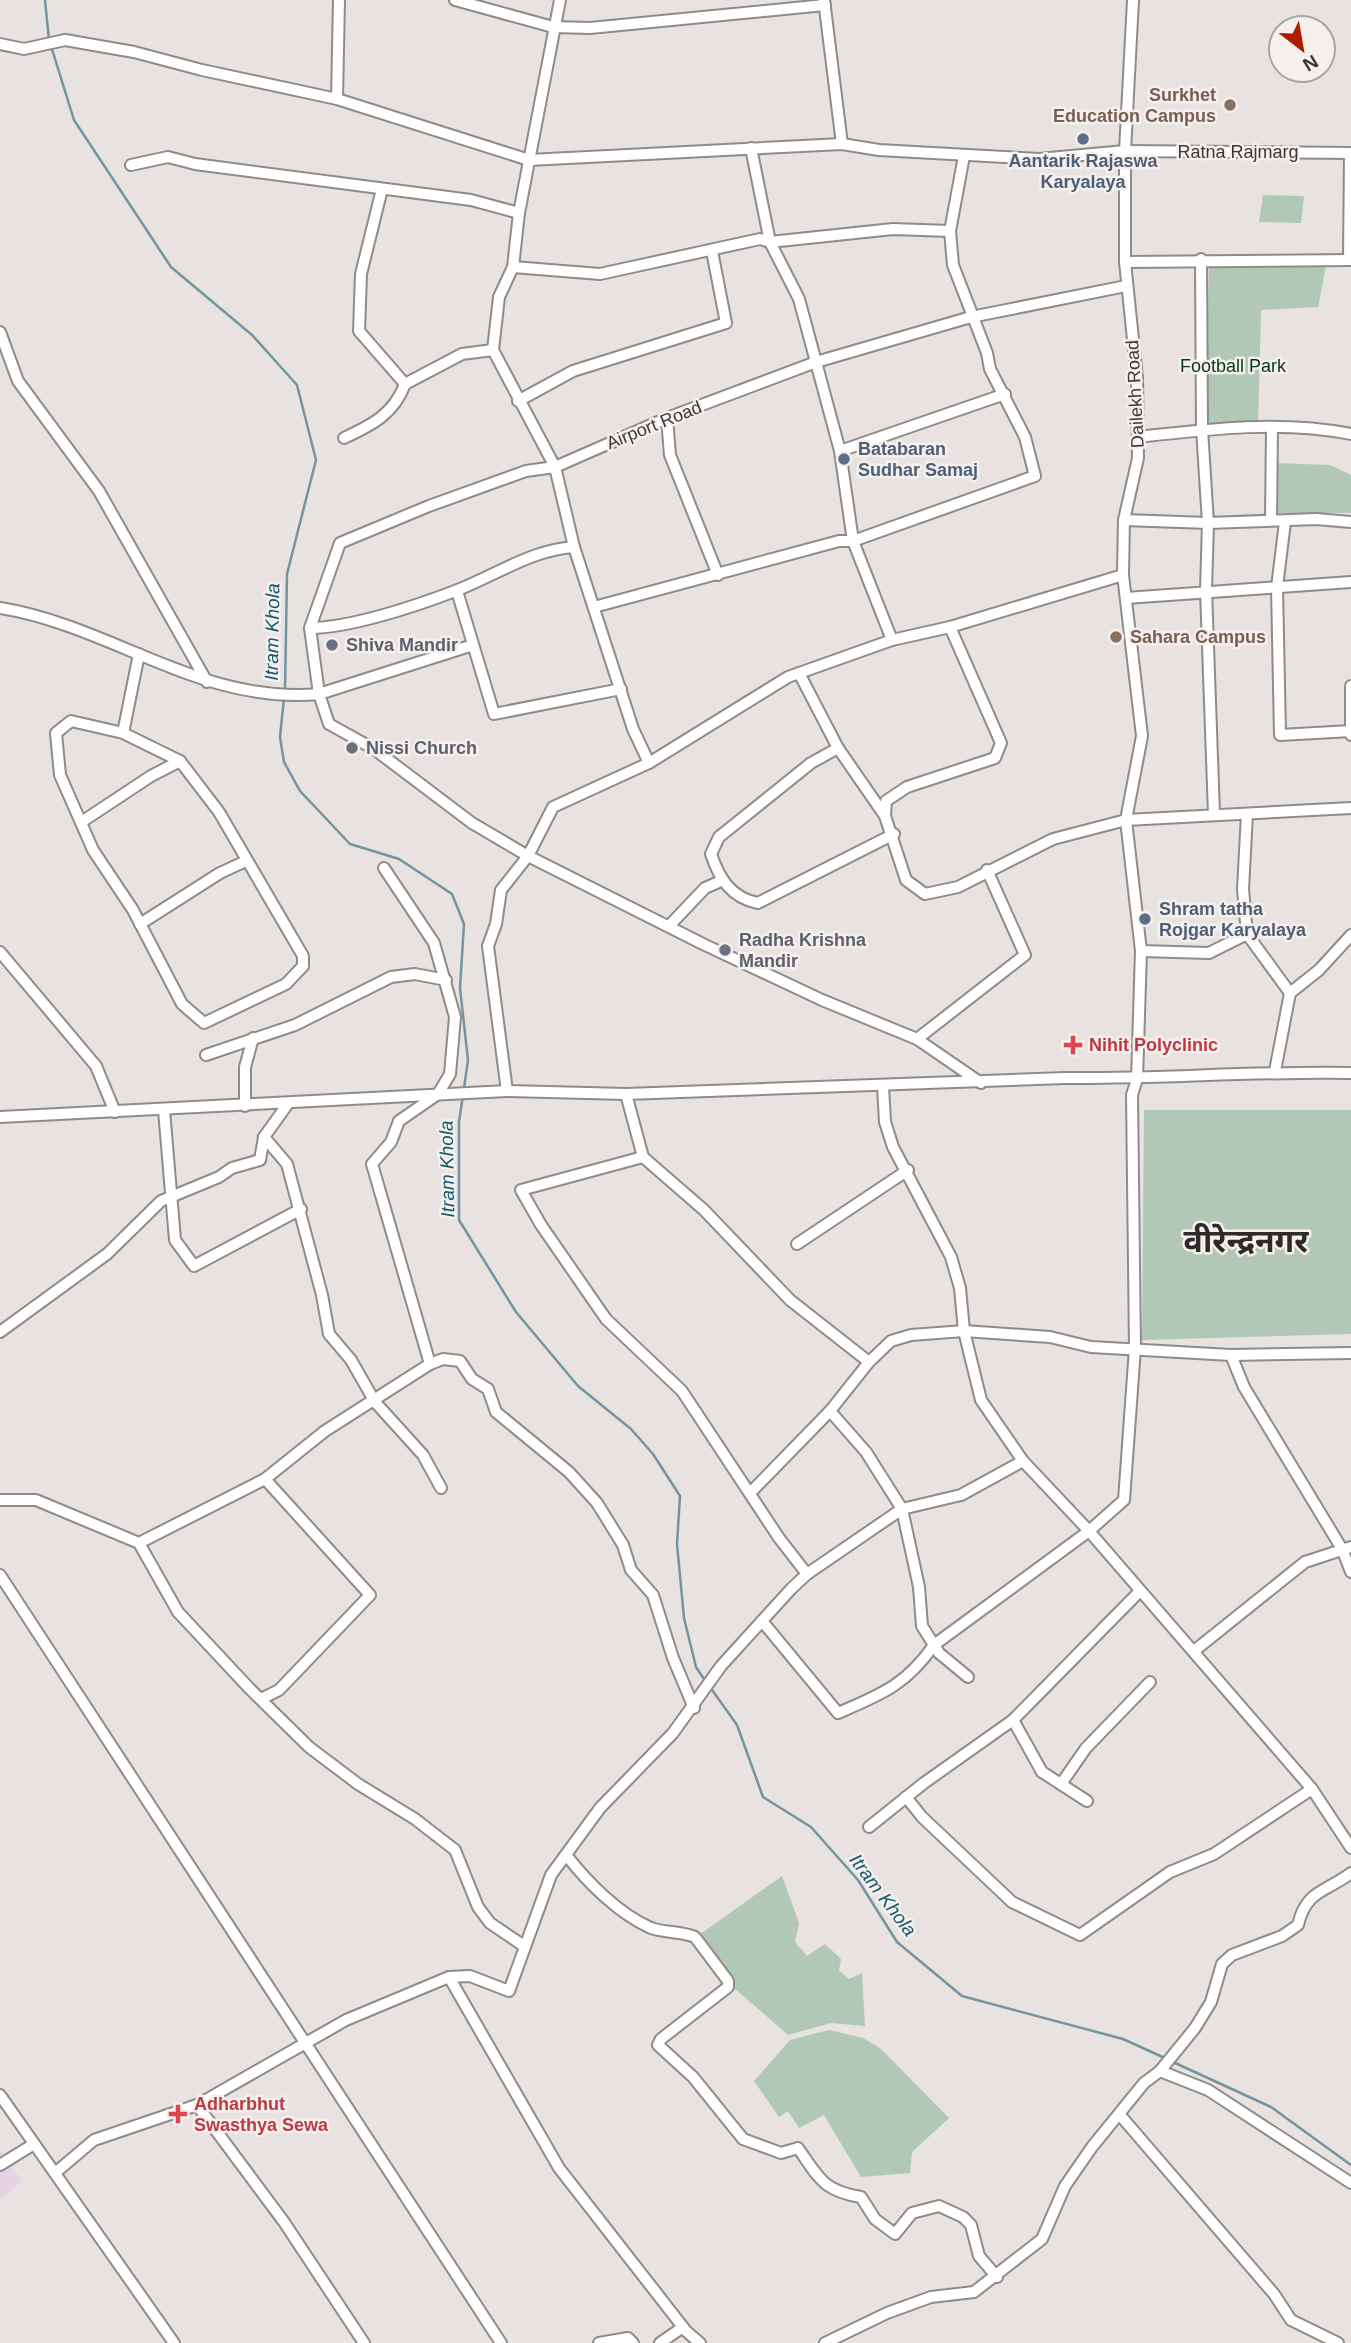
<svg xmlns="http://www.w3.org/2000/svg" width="1351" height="2343" font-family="Helvetica,'Noto Sans Devanagari',sans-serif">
<rect width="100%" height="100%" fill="#e8e2e0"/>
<polygon fill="#e4d4e6" points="0,2150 22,2181 0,2199"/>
<g fill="#b1c8b6">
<polygon points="1263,195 1304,196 1301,223 1259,222"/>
<polygon points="1326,266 1318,307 1261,310 1258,422 1205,424 1209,267"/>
<polygon points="1276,463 1330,465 1351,475 1351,513 1277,513 1274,505"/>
<polygon points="1144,1110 1351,1110 1351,1334 1142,1340"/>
<polygon points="782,1876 799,1923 795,1942 807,1956 825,1944 841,1959 839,1970 849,1979 862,1973 865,2026 831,2023 788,2035 734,1988 731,1979 699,1935"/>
<polygon points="829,2030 863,2038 880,2048 949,2118 912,2152 910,2173 861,2177 824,2115 799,2128 788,2111 779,2117 754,2081 790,2040"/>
</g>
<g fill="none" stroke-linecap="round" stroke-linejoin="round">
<g stroke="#7394a1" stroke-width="2.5">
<polyline points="45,0 49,40"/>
<polyline points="51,46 74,120 171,267 252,335 297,385 316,460 287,574 285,691"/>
<polyline points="284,698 280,737 284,762 300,791 350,844 399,859 452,894 464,924 460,988 468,1060 464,1088"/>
<polyline points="463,1095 459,1122 459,1220 516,1312 578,1386 631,1429 653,1454 680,1496 677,1544 684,1618 696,1667 706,1682"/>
<polyline points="710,1687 737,1725 763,1797 811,1827 858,1880 897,1942 962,1996 1123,2039 1167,2059"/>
<polyline points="1173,2062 1271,2107 1351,2165"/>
</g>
<g stroke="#908b89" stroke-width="14">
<g id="minor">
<polyline points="455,0 553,27 590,28 825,5"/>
<polyline points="560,0 519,213 513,267 499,297 493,350 555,467 574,547 633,729 649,763"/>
<polyline points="824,0 842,144"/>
<polyline points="0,44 24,49 65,40 134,52 202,70 337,99 529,160 842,144 879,150 1039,159 1125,151 1351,153"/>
<polyline points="337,99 339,0"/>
<polyline points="751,148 770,242 799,299 840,451 853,541 892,640"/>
<polyline points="131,165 168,157 195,164 471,200 519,213"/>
<polyline points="382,189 361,274 359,331 405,384"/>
<polyline points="1201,259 1202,429 1208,523 1206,590 1214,814"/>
<polyline points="1349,260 1350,153"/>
<polyline points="1125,262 1351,260"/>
<polyline points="513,267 600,274 760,239 770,242 893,229 950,231"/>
<polyline points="0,332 18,381 99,491 207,682"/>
<polyline points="518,401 573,371 726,323 712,251"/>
<polyline points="667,418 670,455 718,575"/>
<path d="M1138,437C1208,429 1281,420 1351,434"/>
<path d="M344,438C372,425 394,414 405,384L462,354L493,350"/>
<polyline points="840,451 1005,394"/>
<polyline points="1124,520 1208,523 1316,519 1351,522"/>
<polyline points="1271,520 1272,427"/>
<polyline points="1285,522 1277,587 1280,735 1351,731"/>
<polyline points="457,591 494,714 621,689"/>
<polyline points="1126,598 1351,582"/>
<polyline points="594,607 839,541 853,541 1035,476 1025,437 990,369 987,353 953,265 950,231 964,156"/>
<path d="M0,608C112,626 201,705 319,694L329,724L374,749L472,823L528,856L705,945L822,1000L917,1039L981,1083"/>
<polyline points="950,627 1001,743 995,758 907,787 886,801 885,816 906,880 925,894 958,887 1053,839 1126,820 1351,808"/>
<path d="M310,628C350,628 416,606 455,591C495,576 530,550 574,547"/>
<polyline points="473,645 319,694 310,628 340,543 429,506 526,471 555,467 667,418 816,362 971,317 1126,286"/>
<polyline points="799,673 838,748 885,816"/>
<polyline points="123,733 71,721 56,733 60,775 93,850 133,910 182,1004 204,1023 286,984 303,966 303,956 219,812 180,761 123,733 139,654"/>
<polyline points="1351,735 1351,686"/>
<path d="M838,748L811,763L719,837L711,854C719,878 731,898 758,903L894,834"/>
<polyline points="1247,814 1243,889 1247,934 1290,993"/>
<polyline points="83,821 151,776 180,761"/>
<polyline points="140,924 220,873 246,861"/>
<polyline points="669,926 705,888 721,881"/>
<polyline points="1141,951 1209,953 1247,934"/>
<polyline points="0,952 96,1066 115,1112"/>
<polyline points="917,1039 1025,955 987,870"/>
<polyline points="206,1055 295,1025 391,977 415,974 446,980"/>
<polyline points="1275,1071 1290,993 1319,970 1351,935"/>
<polyline points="883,1086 885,1122 893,1147 951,1257 960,1288 964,1331 981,1400 1023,1461 1089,1531 1312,1789 1351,1848"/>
<polyline points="507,1091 488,946 496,924 501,890 528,856 553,807 649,763 788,677 892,640 950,627 1123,575"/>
<polyline points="626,1094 643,1157 704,1210 790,1300 869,1362"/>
<polyline points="287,1105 264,1137 287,1164 322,1295 329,1334 351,1360 375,1402 423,1455 441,1488"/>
<polyline points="245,1106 245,1067 253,1038"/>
<polyline points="164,1110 175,1240 194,1266 301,1209"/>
<path d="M0,1117L507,1091L626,1094L1065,1078C1161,1079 1256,1071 1351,1073"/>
<polyline points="643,1157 521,1190 541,1225 606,1319 682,1391 779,1538 807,1574"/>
<polyline points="797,1244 908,1170"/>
<polyline points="0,1332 107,1254 161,1201 219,1177 232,1168 260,1160 264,1137"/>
<polyline points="1231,1355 1244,1387 1342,1549 1351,1572"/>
<polyline points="430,1364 443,1359 460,1361 472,1379 488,1389 496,1412 569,1472 597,1503 623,1545 631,1570 653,1595 673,1658 694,1708"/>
<polyline points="830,1411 866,1452 902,1509 919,1587 922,1626 939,1653 968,1677"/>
<polyline points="751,1492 830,1411 869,1362 891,1341 911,1335 964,1331 1050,1337 1091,1347 1231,1355 1351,1353"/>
<polyline points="0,1500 36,1500 139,1543 178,1612 249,1688 309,1747 358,1784 415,1819 455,1850 478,1907 490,1923 524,1946"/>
<polyline points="139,1543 265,1479 325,1431 430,1364 372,1164 391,1142 399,1121 438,1094 450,1074 455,1017 434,943 384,868"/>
<polyline points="0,1575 501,2343"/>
<path d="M762,1621L838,1713C882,1694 906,1685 934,1645L1089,1531L1124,1500L1135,1348L1132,1095L1137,1079L1141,951L1126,820L1142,736L1123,575L1124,520L1138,458L1137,378L1125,262V151L1133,0"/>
<polyline points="1194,1651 1305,1562 1351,1547"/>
<polyline points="261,1699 279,1690 370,1595 265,1479"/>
<polyline points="1013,1720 1042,1772 1087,1801"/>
<polyline points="1061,1784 1086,1748 1150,1682"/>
<polyline points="906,1797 922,1817 1012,1902 1080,1935 1170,1872 1214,1854 1312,1789"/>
<polyline points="869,1827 924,1783 1013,1720 1139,1592"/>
<path d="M567,1856C588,1883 619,1914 651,1928C665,1933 681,1931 695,1937L728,1981V1987L661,2039L658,2045L693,2077L743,2139L781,2153L798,2148C819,2178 823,2191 861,2197L875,2219L895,2234L912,2213L939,2206L963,2217L971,2225L979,2256L997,2277"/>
<polyline points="449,1977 559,2168 686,2331 700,2343"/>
<polyline points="1160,2071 1208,2090 1351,2183"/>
<polyline points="0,2095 174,2343"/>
<polyline points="197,2105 284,2222 364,2343"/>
<polyline points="1120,2115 1274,2294 1291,2320 1338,2343"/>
<polyline points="0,2165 34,2144"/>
<polyline points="55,2173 94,2140 197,2105 346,2020 449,1977 470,1976 509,1991 551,1875 600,1808 673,1733 721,1666 791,1589 807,1574 902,1509 961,1495 1023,1461"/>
<polyline points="599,2343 628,2338 633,2343"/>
<polyline points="660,2343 683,2327"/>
<path d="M825,2343L887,2313L931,2297L974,2292L1042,2239L1065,2186L1092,2147L1144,2083L1160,2071L1195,2028L1211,2002L1222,1964L1232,1955L1282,1936L1298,1925C1306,1890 1326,1892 1351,1873"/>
</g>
</g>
<use href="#minor" stroke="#fff" stroke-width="10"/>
</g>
<g fill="#8d6e63" stroke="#f5f0ee" stroke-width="2.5">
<circle cx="1230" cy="105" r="7"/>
<circle cx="1116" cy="637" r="7"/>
</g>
<g fill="#5c6f8a" stroke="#f5f0ee" stroke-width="2.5">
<circle cx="1083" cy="139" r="7"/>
<circle cx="844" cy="459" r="7"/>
<circle cx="1145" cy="919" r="7"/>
</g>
<g fill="#6b7280" stroke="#f5f0ee" stroke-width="2.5">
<circle cx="332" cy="645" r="7"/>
<circle cx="352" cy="748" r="7"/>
<circle cx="725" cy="950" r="7"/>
</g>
<g fill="#e0444e" stroke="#f5f0ee" stroke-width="2.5">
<path d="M1069.5 1034.5h7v7h7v7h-7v7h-7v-7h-7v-7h7z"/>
<path d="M174.5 2103.5h7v7h7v7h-7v7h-7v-7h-7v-7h7z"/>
</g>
<g text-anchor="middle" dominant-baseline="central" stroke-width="5" stroke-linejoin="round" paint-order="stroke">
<g font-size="18" font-weight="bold" fill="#785e54" stroke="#f5f0ee" text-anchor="end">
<text x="1216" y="95">Surkhet<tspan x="1216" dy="21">Education Campus</tspan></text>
<text x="1130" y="637" text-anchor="start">Sahara Campus</text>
</g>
<g font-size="18" fill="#3a3838" stroke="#f5f0ee">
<text x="1238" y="152">Ratna Rajmarg</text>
<text transform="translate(1135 394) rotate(-93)">Dailekh Road</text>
<text transform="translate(654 425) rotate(-22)">Airport Road</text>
</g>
<g font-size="18" font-weight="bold" fill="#4e5e75" stroke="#f5f0ee" text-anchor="start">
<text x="1083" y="161" text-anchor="middle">Aantarik Rajaswa<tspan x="1083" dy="21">Karyalaya</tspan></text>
<text x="858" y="449">Batabaran<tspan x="858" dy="21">Sudhar Samaj</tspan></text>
<text x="1159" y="909">Shram tatha<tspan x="1159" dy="21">Rojgar Karyalaya</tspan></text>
</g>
<g font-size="18" fill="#04361a" stroke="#f5f0ee">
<text x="1233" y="366">Football Park</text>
</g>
<g font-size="18" font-weight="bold" fill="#5b616d" stroke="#f5f0ee" text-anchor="start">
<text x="346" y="645">Shiva Mandir</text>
<text x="366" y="748">Nissi Church</text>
<text x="739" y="940">Radha Krishna<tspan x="739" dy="21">Mandir</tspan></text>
</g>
<g font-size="18" font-weight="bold" fill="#be3a42" stroke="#f5f0ee" text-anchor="start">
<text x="1089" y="1045">Nihit Polyclinic</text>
<text x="194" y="2104">Adharbhut<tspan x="194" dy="21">Swasthya Sewa</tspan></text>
</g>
<g font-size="19" font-style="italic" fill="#16586c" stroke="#f5f0ee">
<text transform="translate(272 632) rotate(-89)">Itram Khola</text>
<text transform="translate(447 1169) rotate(-91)">Itram Khola</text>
<text transform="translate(883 1895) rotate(53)">Itram Khola</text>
</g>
<g font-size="32" font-weight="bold" fill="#2e2a29" stroke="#f5f0ee">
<text x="1246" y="1241">वीरेन्द्रनगर</text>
</g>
</g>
<g transform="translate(1302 49) rotate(149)"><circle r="33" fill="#f5f0ee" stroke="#aaa6a5" stroke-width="2"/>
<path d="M0-5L12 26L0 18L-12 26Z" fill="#ab1c00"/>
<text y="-10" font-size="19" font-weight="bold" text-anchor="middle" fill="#3a3838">N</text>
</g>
</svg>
